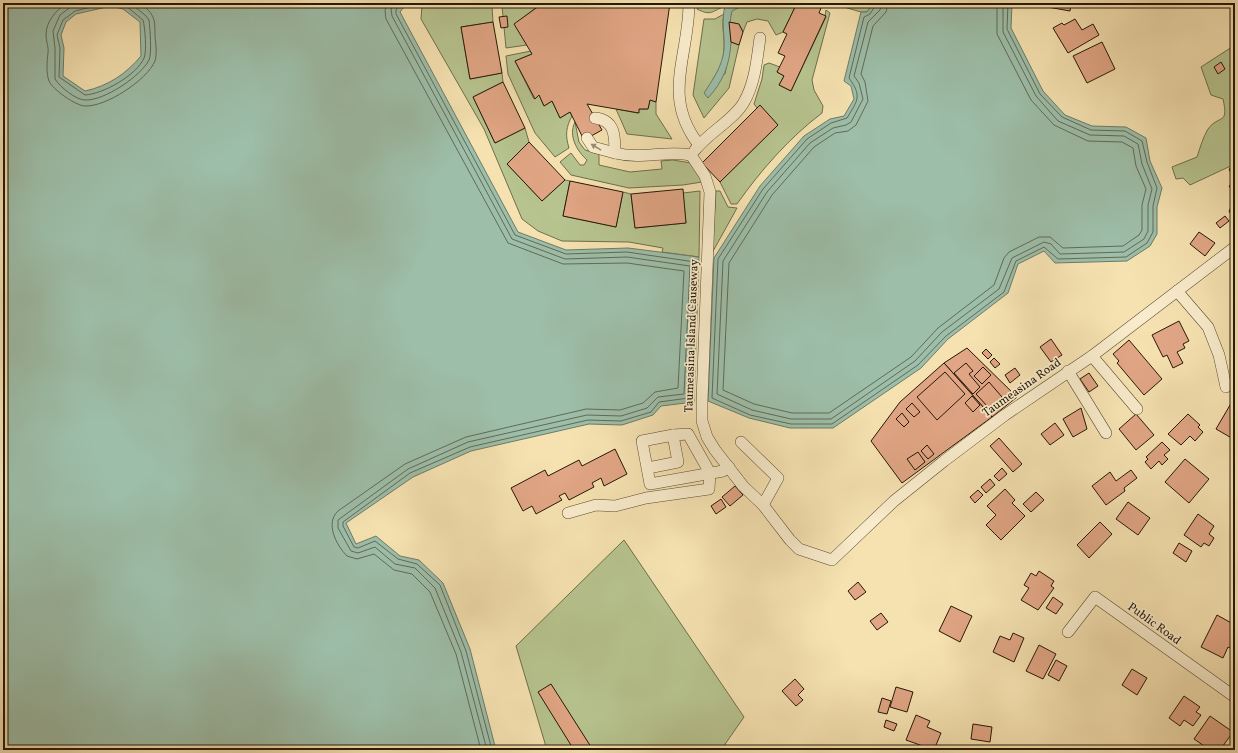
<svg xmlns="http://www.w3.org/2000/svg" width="1238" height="753" font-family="Vollkorn,serif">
<rect width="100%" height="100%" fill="#f6e2b1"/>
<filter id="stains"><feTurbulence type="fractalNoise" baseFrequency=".005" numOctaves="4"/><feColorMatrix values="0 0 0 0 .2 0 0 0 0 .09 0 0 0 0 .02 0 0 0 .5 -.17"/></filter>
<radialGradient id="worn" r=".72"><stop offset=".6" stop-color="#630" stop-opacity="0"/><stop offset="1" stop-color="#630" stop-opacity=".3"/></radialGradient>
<g fill="#b7c48f" stroke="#6e6e4b">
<polygon points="424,3 465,3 492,7 493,22 461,27 470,79 502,73 503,82 473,97 495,143 525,128 529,142 507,164 542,201 565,180 570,181 563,216 616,227 623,192 631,194 635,228 686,223 683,193 700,191 699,257 662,252 663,248 629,242 562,241 538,231 522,219 484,129 421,19 422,6"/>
<polygon points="532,3 536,3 538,6 515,24 527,45 506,48 502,6 528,6"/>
<path d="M700,3H729L728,6C713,8 714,18 697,9Z"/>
<polygon points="760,3 797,3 783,32 776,35 768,21 757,19 747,22 743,32 739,24 729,22 732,10 742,6"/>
<polygon points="837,3 874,3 867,12 861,12 837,5"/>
<path d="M826,10L830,13L812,80L814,90L823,106L822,113C789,138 761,170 737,204H731L720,182L778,125L760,106L757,108L754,104L762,79L764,65L769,63L780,67L777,72L784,76L779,85L791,91L826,17L825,16Z"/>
<path d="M724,14C721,26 725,37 724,49C724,60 719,70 713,79L725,74L731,42L739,45L729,88L704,118L693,95L704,19H715Z"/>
<path d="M1235,45V164L1190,185L1183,178L1176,179L1172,167L1197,157C1200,148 1203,137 1208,129C1219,114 1229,126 1223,99L1211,95L1201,67Z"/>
<path d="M531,51L532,54L515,61L534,99L539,95L544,106L552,101L560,118L570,112L572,116C566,127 565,135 569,148L555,157L535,133L508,74L506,56Z"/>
<polygon points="650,100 656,102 656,114 672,139 627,134 616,109 638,113 639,109 648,109"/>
<path d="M575,122L579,142L585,150L599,154V165L630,172L662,169L661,161L673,160L691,163L698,173L702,182L683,185L629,188L571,175L560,162L571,153L580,165H584L587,160C577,151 568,136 575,122Z"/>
<polygon points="716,191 720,191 728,207 737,208 712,253"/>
<polygon points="624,540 744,717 721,750 547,750 516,646"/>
</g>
<g fill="#9dbea9" stroke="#6d7b68" fill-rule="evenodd">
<path d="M3,3H407L400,12L518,232L566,250L628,248L699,257L694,402L661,406L653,415L622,425L589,424L471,451L413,477L346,523L356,544L376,536L400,556L419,560L443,583L470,649L496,750H3ZM111,6L123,9L140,22L141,56C126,74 108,86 85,91L63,76L64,48L61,35L66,22L76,14Z"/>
<path d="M729,3H742V6L732,11C729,22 731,31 731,42C730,64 723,82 708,98L704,93C713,79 722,67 724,50C725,35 721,21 725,6H728Z"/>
<polygon points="874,3 1012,3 1011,28 1043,91 1065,115 1092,126 1126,127 1146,138 1150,161 1162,188 1157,207 1157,234 1150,246 1127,261 1055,263 1044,251 1018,264 1008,293 948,339 921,368 833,428 790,428 749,418 708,401 714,258 760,186 804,136 830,119 844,116 854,99 851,86 844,81 861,12 867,12"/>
</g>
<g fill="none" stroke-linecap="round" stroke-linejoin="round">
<g stroke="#616a58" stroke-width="1">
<path d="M66,3C56,11 46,21 46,35C46,42 49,47 48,53C47,61 46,73 49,81C52,89 76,106 85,106C106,107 147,80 155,61C157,54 156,44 155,37C155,18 155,15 140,3"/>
<path d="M82,3L72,6L60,15L53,31L55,48V79C60,87 76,100 85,100C104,101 141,76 149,60C152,53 150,28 149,20L145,15L130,3"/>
<path d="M107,3L75,11L63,20L57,35L60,48L59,77L85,95C103,94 137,75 144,58C147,52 145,27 143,20L125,5L114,3"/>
<path d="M387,3L385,11L386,19L508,243L563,264L627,263L684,271L678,388L655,392L643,403L620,410L586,409L466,437L405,464L338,511C325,523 336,545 347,556L357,559L374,554L394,570L412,574L430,592L456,654L481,750"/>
<polyline points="395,3 391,9 392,16 512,239 565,259 627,257 690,266 684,394 658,397 647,408 621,416 587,415 468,442 408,469 338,520 338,528 351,551 358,553 375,547 395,564 415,568 435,588 461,652 487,750"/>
<polyline points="401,3 396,10 396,14 515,235 566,254 627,252 695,262 689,398 659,402 651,412 621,421 588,420 470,447 410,473 343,522 343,526 354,547 358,548 375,541 398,559 417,564 440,585 466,651 492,750"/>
<path d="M877,3L870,14L864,17L849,78C862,96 858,100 847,118L831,123L807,139L763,189L718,259L712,398L750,415L791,424H832L918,365L946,336L1004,292L1016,261L1044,247L1058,259L1126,257L1147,243L1153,232V206L1157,188L1147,162L1142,141L1125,131L1091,130L1062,117L1040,94L1007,29L1008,3"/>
<polyline points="882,3 880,10 868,22 854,76 859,83 863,99 851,122 846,125 833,128 810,143 767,192 723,261 717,394 752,410 791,419 831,419 915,361 942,332 999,289 1012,258 1044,242 1051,244 1060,254 1124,252 1144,239 1148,231 1148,205 1152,189 1142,164 1138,144 1124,136 1090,135 1058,121 1036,96 1003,32 1003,3"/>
<polyline points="888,3 886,12 873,26 861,74 865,82 868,101 856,125 848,131 835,133 814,147 772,195 729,263 723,390 754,404 792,413 829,413 911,357 938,328 994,285 1004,258 1009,252 1039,237 1050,237 1063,248 1123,246 1139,235 1142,230 1142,205 1146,189 1136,166 1133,148 1122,142 1088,141 1054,125 1031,100 997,34 997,3"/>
</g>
</g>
<g fill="#e1a685" stroke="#251707">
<polygon points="543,3 670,3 656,102 650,100 648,109 639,109 639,113 587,104 602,130 584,140 570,112 560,118 552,101 544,106 539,95 535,99 515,61 532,54 514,24"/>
<polygon points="797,3 823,3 819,13 826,16 791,91 779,85 784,76 777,72 785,56 778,53 787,34 783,32"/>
<polygon points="1042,3 1080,3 1080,5 1071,4 1070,11 1042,6"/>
<polygon points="507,16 508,27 501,28 499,17"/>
<polygon points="1075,19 1082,30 1093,24 1099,35 1068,53 1053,28 1062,23 1064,25"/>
<polygon points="493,22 502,73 470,79 461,27"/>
<polygon points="729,22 739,24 743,32 739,45 731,42"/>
<polygon points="1102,42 1115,69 1087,83 1073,56"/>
<polygon points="1221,62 1225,69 1218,74 1214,67"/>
<polygon points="503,82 525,128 495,143 473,97"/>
<polygon points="760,105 778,125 720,182 702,163"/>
<polygon points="529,142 565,180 542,201 507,164"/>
<polygon points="1235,166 1235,173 1232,175 1229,169"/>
<polygon points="570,181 623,192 616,227 563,216"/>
<polygon points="1235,182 1235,194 1229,186"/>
<polygon points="683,189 686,223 635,228 631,194"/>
<polygon points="1233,201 1235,202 1235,214 1229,212"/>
<polygon points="1225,216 1229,221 1220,228 1216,223"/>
<polygon points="1199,232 1215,243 1205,256 1190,244"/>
<polygon points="1179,321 1189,341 1183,344 1185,348 1177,352 1183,363 1173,368 1167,355 1163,357 1152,335"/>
<polygon points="1051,339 1062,355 1051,362 1040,347"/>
<polygon points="1129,340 1162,379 1144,395 1117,363 1119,361 1113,354"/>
<polygon points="967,348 1017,397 992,417 944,363"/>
<polygon points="986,349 992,355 988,359 982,353"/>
<polygon points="994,358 1000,364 995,368 990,362"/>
<polygon points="944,363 992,417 902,483 871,441 900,402"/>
<polygon points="966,363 973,371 969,374 980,387 973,394 954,373"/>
<polygon points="983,367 991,375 982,384 974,376"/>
<polygon points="1015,368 1020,375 1010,383 1005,375"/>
<polygon points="945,372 965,394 937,420 917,397"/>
<polygon points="1089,373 1098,386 1089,392 1080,379"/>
<polygon points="989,382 1002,397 989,408 976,394"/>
<polygon points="972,396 980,405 973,412 965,403"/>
<polygon points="1233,400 1235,402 1235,440 1216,429"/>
<polygon points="912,403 920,412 914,417 906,409"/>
<polygon points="1081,408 1087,429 1073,437 1063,419"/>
<polygon points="902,413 909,422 904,427 896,419"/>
<polygon points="1136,414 1154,435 1136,450 1119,429"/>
<polygon points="1188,414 1200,425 1198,427 1203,432 1195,441 1190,436 1181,445 1168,434"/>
<polygon points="1055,423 1064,435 1050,445 1041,434"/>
<polygon points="999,438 1022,464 1013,472 990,446"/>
<polygon points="1162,442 1170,450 1164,455 1168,459 1162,465 1159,461 1151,469 1145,462 1148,459 1146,457"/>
<polygon points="927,445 934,454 928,459 921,451"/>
<polygon points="615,449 627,474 604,486 601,478 592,483 594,487 569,500 565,493 559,496 562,500 536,514 532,506 523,511 511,488 545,470 548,476 579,460 582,466"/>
<polygon points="918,452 925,462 915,470 907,459"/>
<polygon points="1185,459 1209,479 1189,503 1165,482"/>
<polygon points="1002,468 1007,474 999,481 994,476"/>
<polygon points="1131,470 1137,478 1124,488 1125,491 1106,505 1092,486 1110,472 1116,481"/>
<polygon points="990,479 995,485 986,493 981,487"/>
<polygon points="735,486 743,495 730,506 722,497"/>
<polygon points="1005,489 1015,500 1012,503 1025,516 1001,540 986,525 996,515 987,506"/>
<polygon points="978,490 983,495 975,503 970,497"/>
<polygon points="1036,492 1044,500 1031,512 1023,504"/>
<polygon points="721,499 726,507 716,514 711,506"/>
<polygon points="1128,502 1150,518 1138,535 1116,519"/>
<polygon points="1198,514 1214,526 1209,534 1214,538 1209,546 1204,543 1201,547 1184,535"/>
<polygon points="1100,522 1112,534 1089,558 1077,545"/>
<polygon points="1179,543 1192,551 1186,562 1173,553"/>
<polygon points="1039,571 1054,581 1051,586 1054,588 1038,610 1021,600 1029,588 1024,585 1031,573 1036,576"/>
<polygon points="858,582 866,592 855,600 848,591"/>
<polygon points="1053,597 1063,604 1056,614 1046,608"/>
<polygon points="951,606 972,616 960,642 939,631"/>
<polygon points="881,613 888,622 877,630 870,621"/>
<polygon points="1217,615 1235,625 1235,650 1228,647 1223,658 1201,647"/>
<polygon points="1013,633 1024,638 1014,662 993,652 1000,636 1010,640"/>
<polygon points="1039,645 1056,654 1043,679 1026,671"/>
<polygon points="1056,660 1067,666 1059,681 1048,675"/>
<polygon points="1132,669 1147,678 1137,695 1122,685"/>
<polygon points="795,679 804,689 798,695 803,700 796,706 782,691"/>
<polygon points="551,684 593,750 574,750 538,692"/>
<polygon points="896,687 913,692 907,712 890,707"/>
<polygon points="1184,696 1200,707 1196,712 1201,715 1193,726 1184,720 1180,726 1169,718"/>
<polygon points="882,698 891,701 887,714 878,712"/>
<polygon points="916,715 930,721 927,727 941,733 934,750 906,740"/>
<polygon points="1210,716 1233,732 1220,750 1210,750 1194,739"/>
<polygon points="886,720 897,724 894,731 884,727"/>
<polygon points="973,724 992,727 990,742 971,739"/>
</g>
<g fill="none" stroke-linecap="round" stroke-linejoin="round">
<g stroke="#594a32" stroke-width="12">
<g id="minor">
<path d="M689,3C689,57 661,96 699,145"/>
<path d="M587,138L593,147L615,153C615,136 615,120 595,118"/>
<path d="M695,150C708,133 735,119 744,102C755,83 757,59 760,38"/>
<path d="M615,153C643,160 665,150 691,155"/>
<polyline points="691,155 705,176 710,192 702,401 702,421 707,437 715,450 743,486 763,505 790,540 799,549 832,560 894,501 944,461 1005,415 1092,356 1235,247"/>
<polyline points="1177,291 1208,327 1219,355 1226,387"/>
<polyline points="1092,356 1137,409"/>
<polyline points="1068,371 1106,433"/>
<polyline points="741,442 778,478 763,505"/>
<polyline points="648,468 678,462 673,435 642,441 650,484 723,471 729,467"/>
<polyline points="568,513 596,505 615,506 646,498 709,489 710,473 688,434 673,435"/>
<polyline points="1068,632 1095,597 1235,697"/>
</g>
</g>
<use href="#minor" stroke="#f9eccc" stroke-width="11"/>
</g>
<defs><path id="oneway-solid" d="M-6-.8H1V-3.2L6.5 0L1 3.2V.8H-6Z"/></defs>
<use fill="#9a8c73" href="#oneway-solid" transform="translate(596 147) rotate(-149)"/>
<g text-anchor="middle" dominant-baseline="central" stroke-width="3.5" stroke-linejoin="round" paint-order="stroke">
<g font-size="12" fill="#251707" stroke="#f9eccc">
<text transform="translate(692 336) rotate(-88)">Taumeasina Island Causeway</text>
<text transform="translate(1022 388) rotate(-35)">Taumeasina Road</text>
<text transform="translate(1154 624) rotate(36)">Public Road</text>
</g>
</g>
<rect width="1238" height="753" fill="none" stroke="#f6e2b1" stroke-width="16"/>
<rect x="4" y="4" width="1230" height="745" fill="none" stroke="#251707" stroke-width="2"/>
<rect x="8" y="8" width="1222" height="737" fill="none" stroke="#251707"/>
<rect width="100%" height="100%" filter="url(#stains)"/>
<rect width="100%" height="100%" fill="url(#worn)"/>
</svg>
